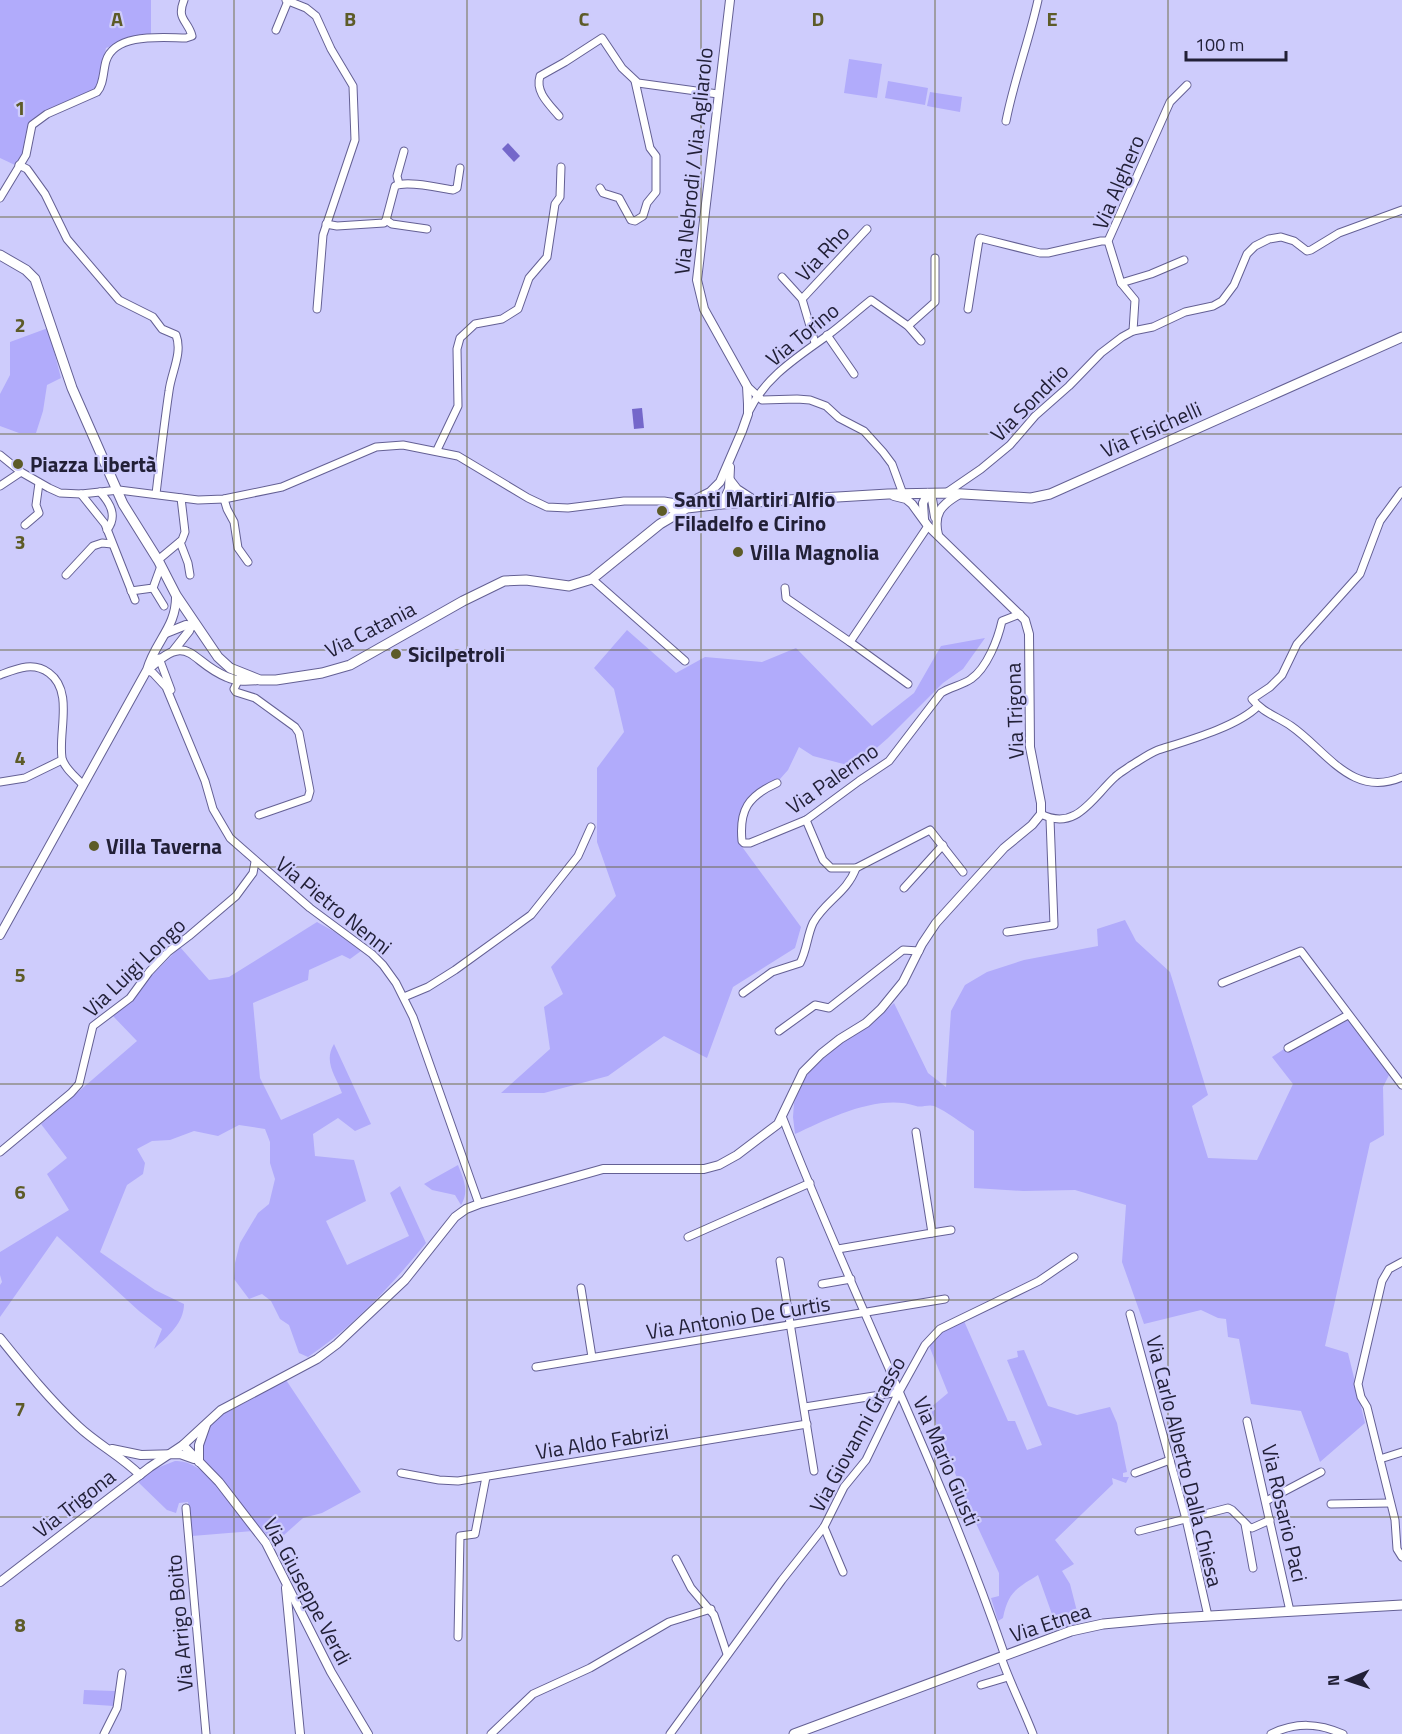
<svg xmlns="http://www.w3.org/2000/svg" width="1402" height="1734" font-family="'Titillium Web',sans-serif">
<rect width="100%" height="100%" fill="#ceccfc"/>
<g fill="#b1abfb">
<polygon points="0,0 151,0 151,34 139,35 106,48 97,88 42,114 30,126 27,133 24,154 15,165 0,158"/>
<polygon points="849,59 882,64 877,98 844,93"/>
<polygon points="888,81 928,88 925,105 885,98"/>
<polygon points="930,92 962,97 960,112 927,106"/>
<polygon points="48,328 61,378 47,385 43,411 36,433 19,433 0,426 0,394 10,375 10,342"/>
<polygon points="627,630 676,673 705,657 762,662 796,648 872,726 914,693 941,646 985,638 963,669 943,683 888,738 855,767 813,756 799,747 788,770 780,779 765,786 743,809 738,821 740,844 801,927 795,948 733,987 707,1058 664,1036 608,1076 544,1093 501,1093 550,1049 544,1007 563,994 551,967 616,896 597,842 597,768 624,732 614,689 594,668"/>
<path d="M1125,920L1136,941L1170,972L1208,1095L1192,1106L1208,1158L1257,1160L1293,1084L1272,1057L1284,1049L1286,1052L1348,1020L1389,1075L1383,1087L1384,1135L1370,1143L1325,1346L1348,1353L1365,1423L1320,1462L1301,1411L1251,1404L1239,1339L1228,1337L1226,1319L1218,1318L1201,1310L1144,1324L1122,1262L1126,1205L1075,1190L1023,1191L974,1188V1131C961,1123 948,1112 934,1106C928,1104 921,1108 916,1106C879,1093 829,1118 795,1134L793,1117L794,1103L804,1079L813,1068L841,1043L873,1023L894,1003L928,1073L946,1087L951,1011L965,985L987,972L1024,960L1098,946L1097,929Z"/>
<path d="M317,922L335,932L361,951L350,959L342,955L309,970L308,980L253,1003L260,1078L281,1120L342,1093C336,1076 323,1062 334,1044L371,1124L355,1131L338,1118L313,1134L315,1156L354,1160L366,1201L326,1221L347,1265L409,1236L390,1193L400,1186L426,1243C392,1285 353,1327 308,1357L299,1353L289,1325L280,1319L271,1301L262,1294L249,1299L234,1279L235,1263L240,1243L258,1213L269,1204L275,1179L270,1163V1142L265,1129L239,1125L218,1136L194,1131L170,1140L152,1141L137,1149L145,1163L143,1174L127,1185L100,1252L155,1290L184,1304C184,1323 168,1336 154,1349L162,1329L139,1311L57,1236L0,1317V1285L2,1282L0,1275V1252L69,1210L47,1174L67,1158L41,1124L137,1041L112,1015L180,947L209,980L229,977Z"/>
<path d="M458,1165C463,1178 470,1191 461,1205L455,1195L432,1190L424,1184Z"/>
<path d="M964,1321L1008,1421H1015L1027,1450L1042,1445L1007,1360L1018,1357L1017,1351L1024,1350L1048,1406L1077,1415L1110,1407L1117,1423L1127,1472L1123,1473V1477H1129L1126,1483L1112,1478L1113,1484L1055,1540L1074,1564L1062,1571L1070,1584L1080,1623L1058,1631L1038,1575C1017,1588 1008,1592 1003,1618L998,1621L991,1598L999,1596V1573L967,1504L930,1408L948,1393L928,1343L939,1332Z"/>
<path d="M286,1380L361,1492L322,1513L303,1518L275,1543C263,1532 206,1470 203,1458C200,1445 207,1428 215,1419Z"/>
<path d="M175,1461C206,1459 236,1509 253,1531L192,1536L188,1502L179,1503L176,1513L167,1510L138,1482L152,1470Z"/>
<polygon points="84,1690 115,1691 114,1706 83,1704"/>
</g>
<g fill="#7467ca">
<polygon points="508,143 520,156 514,162 502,149"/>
<polygon points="642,408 644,428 634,429 632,409"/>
</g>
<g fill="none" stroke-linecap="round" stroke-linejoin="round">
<g stroke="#646094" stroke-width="9">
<g id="minor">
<polyline points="286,0 306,8 316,16 331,49 353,86 355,140 323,235 317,309"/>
<polyline points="276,30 288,1"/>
<path d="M559,116C549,104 535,92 540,76L565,62L602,38L622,68L638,83L718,94"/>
<path d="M1006,121C1014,80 1029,41 1038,0"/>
<path d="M19,165L27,169L45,194L67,239L119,300L153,317L162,329L176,335C183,353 171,373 169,391C164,425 160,460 156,494"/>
<polyline points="399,184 397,176 404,151"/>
<polyline points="600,188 603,193 619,198 631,220 635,221 643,216 647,203 656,192 656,156 650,148 635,81"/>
<path d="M0,198L26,155L32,125L47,114L97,92C104,84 103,71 106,61C115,32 164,38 186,38L192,36C188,20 176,20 184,0"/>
<polyline points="386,220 392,224 427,229"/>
<path d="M326,224L337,226L384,223L386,220L395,186C406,180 440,188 453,190L457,188L460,168"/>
<polyline points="782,277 802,299 815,343"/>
<polyline points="1121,283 1151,274 1184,260"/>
<polyline points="802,299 867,229"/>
<polyline points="968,309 979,240 980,238 1040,253 1048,253 1101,241 1108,241"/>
<polyline points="908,326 935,302 935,258"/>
<polyline points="1133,331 1135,300 1121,283 1108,241 1170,102 1187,85"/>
<polyline points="827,335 854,374"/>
<polyline points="747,386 762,400 797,399 810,400 826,406 839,418 864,431 883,452 892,464 903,494"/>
<path d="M749,411C766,376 798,357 828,335C843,324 857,311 871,300L908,326L921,341"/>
<polyline points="437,450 458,406 457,349 460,338 475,324 502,319 518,309 529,278 547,257 555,204 560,197 561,167"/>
<polyline points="0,455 21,472 49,488 60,493 81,494 119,490 198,500 224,499 282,487 376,447 403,445 458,456 528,498 547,507 568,508 624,501 664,501 688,505"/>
<polyline points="0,486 21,472"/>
<path d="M1402,491L1380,521L1360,574L1297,644L1282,675L1270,687L1252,699C1262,712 1278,717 1291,726C1326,750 1352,799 1402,777"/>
<path d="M100,492C110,503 118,516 107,530"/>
<polyline points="946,493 981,469 1010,445 1035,416 1069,386 1101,353 1122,337 1133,331 1153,327 1185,312 1213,306 1222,301 1234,285 1247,254 1255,246 1269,239 1281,237 1294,241 1307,251 1311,250 1339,233 1402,210"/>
<polyline points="81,494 105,524 135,600"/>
<polyline points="224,499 227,509 234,522 238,548 248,562"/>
<polyline points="665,506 677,512"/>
<polyline points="25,525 39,513 36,505 39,483"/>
<polyline points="180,542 188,563 190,575"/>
<polyline points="158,560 182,540 185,532 181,498"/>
<polyline points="66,575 93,546 102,543 112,544"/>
<polyline points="592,579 685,661"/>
<polyline points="153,588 164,606"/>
<polyline points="785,588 786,598 850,642 928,526"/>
<polyline points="131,591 153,588 161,566"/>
<polyline points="850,642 908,684"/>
<polyline points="159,658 171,690"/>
<polyline points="147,670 153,673 166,687 205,781 213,809 230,838 310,908 372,954 383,965 396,983 413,1017 479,1204"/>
<path d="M0,675C16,669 33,661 49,673C74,691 58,732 62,758C64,768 76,777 82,784"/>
<polyline points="240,677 234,689 236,692 255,698 295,727 299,733 310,791 308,798 259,815"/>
<polyline points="0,782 25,778 62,760"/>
<path d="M777,783C748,796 739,810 742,841L744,843H750L806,820L859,781L889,761L941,693C950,687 963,685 971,679C987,668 998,639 1002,621L1020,614"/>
<path d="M1041,814C1076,832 1093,797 1115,777C1119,773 1125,770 1130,766C1139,761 1148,754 1158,750C1186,741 1237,727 1258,706"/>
<polyline points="806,820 823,860 831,868 856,868 930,830 963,872"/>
<polyline points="904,888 943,845"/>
<polyline points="1007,932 1054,925 1050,819"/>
<polyline points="1222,983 1301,951 1402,1085"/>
<path d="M743,993L772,972L800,963C807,950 807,936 813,923C825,901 847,893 856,868"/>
<polyline points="404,997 428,987 455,970 531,915 578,856 591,827"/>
<polyline points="779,1031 815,1005 829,1008 903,950 919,951"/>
<polyline points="1288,1048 1348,1015"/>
<path d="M782,1116C852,1297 942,1471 1005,1656"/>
<polyline points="0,1152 71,1093 79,1084 93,1026 130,998 149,972 168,952 189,936 236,896 253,873 255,862"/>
<polyline points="932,1233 951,1230"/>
<polyline points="688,1237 810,1183"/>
<polyline points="838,1249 932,1233 916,1132"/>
<polyline points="780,1261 814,1471"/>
<polyline points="1402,1262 1389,1269 1382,1281 1358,1384 1361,1397 1367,1407 1395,1520 1397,1549 1402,1557"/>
<polyline points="822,1284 851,1279"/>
<polyline points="581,1288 592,1357"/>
<polyline points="1130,1314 1186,1519 1208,1616"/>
<polyline points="536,1367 945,1299"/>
<polyline points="805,1407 899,1392"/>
<polyline points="1247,1421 1290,1611"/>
<polyline points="1380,1459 1402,1452"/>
<polyline points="401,1473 439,1480 458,1481 807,1424"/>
<polyline points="1135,1473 1170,1460"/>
<polyline points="1266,1501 1321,1472"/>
<polyline points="1331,1504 1390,1503"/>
<polyline points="186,1508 206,1734"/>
<polyline points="1245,1524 1253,1568"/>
<polyline points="824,1527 843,1572"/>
<polyline points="1139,1531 1228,1508 1232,1510 1249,1527 1252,1528 1270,1520"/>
<polyline points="676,1559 691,1588 714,1615 727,1654"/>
<polyline points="458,1637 460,1536 475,1534 486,1477"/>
<path d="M1001,1657C1010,1683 1023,1708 1033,1734"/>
<polyline points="981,1685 1008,1677"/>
<polyline points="104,1734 117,1708 122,1673"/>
<polyline points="491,1734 533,1694 590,1668 669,1622 711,1609"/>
<polyline points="670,1734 782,1580 824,1527 844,1487 866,1460 899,1392 925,1345 940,1329 1039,1281 1074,1257"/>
<path d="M1271,1734C1296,1722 1318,1723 1343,1734"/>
</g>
</g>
<g stroke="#646094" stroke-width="10">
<g id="tertiary">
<polyline points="730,480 737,489 757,502"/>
<polyline points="722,504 729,489 730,467"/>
<polyline points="680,509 684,505 710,492 720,482 742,431 748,414 748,404 747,386 704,309 697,280 730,0"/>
<polyline points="924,519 923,503 928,493 932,499 935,517"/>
<path d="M938,535C933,514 941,505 958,495"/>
<polyline points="166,633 186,625 196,626"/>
<polyline points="174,650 189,631 193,621"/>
<path d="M148,670C190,629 189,662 227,677C238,682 248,681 260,680"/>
<path d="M0,935L147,670C155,641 177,627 176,595"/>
<path d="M0,1338C25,1369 49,1399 78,1426C97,1444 121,1456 140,1475"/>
<polyline points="183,1445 219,1482 266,1543 331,1672 368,1734"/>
<polyline points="112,1449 141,1455 180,1454 194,1459"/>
<polyline points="199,1462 199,1445 206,1425"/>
<polyline points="0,1582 150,1467 183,1445 221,1410 317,1359 337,1344 405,1280 455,1217 466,1209 479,1204 603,1169 704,1169 719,1165 737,1155 778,1124 803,1072 821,1054 840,1039 866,1023 881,1009 903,982 922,944 936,923 1004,848 1032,825 1041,814 1041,803 1030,747 1029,634 1025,620 928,526 912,504 906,499 894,496"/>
<polyline points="286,1588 300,1734"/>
</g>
</g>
<g stroke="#646094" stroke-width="11">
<g id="secondary">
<polyline points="0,255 26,270 35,279 72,388 123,504 158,560 176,595 218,657 230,668 260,680 276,680 322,673 350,665 463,601 504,581 526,580 569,586 592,579 660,524 687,508 722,504 888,494 946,493 1031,498 1050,494 1402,337"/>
<polyline points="794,1734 1071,1631 1103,1624 1157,1619 1402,1605"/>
</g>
</g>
<use href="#minor" stroke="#fff" stroke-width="7"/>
<use href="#tertiary" stroke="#fff" stroke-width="8"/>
<use href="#secondary" stroke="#fff" stroke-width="9"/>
</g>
<path fill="none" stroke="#5d5b28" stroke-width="1.5" stroke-opacity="0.55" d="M234,0V1734M467,0V1734M701,0V1734M935,0V1734M1168,0V1734M0,217H1402M0,434H1402M0,650H1402M0,867H1402M0,1084H1402M0,1300H1402M0,1517H1402"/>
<g fill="#5d5b28" stroke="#ceccfc" stroke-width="2">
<circle cx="18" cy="464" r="6"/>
<circle cx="662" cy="511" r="6"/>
<circle cx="738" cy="552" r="6"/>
<circle cx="396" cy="654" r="6"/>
<circle cx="94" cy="846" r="6"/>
</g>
<g text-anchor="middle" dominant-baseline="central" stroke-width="4.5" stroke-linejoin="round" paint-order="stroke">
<g font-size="21" fill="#222037" stroke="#ceccfc">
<text transform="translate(693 161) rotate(-84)">Via Nebrodi / Via Agliarolo</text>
<text transform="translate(1118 182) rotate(-67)">Via Alghero</text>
<text transform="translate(822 253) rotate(-47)">Via Rho</text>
<text transform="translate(802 334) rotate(-39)">Via Torino</text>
<text transform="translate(1029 402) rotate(-45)">Via Sondrio</text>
<text transform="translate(1151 429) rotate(-24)">Via Fisichelli</text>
<text transform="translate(370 629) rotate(-27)">Via Catania</text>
<text transform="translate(1014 711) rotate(-92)">Via Trigona</text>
<text transform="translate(832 778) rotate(-35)">Via Palermo</text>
<text transform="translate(334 905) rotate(39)">Via Pietro Nenni</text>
<text transform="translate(134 967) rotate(-44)">Via Luigi Longo</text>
<text transform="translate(738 1317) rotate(-9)">Via Antonio De Curtis</text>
<text transform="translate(857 1434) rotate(-61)">Via Giovanni Grasso</text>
<text transform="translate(602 1441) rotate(-9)">Via Aldo Fabrizi</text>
<text transform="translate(947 1461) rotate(67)">Via Mario Giusti</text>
<text transform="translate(1185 1461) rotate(76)">Via Carlo Alberto Dalla Chiesa</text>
<text transform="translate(74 1503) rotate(-38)">Via Trigona</text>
<text transform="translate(1285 1513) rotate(77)">Via Rosario Paci</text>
<text transform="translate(308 1591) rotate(62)">Via Giuseppe Verdi</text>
<text transform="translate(1050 1622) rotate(-18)">Via Etnea</text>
<text transform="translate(179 1623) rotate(-95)">Via Arrigo Boito</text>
</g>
<g font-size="21" font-weight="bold" fill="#222037" stroke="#ceccfc" text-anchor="start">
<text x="30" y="464">Piazza Libertà</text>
<text x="674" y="499">Santi Martiri Alfio<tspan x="674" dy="24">Filadelfo e Cirino</tspan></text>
<text x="750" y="552">Villa Magnolia</text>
<text x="408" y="654">Sicilpetroli</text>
<text x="106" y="846">Villa Taverna</text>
</g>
</g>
<g font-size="20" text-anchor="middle" font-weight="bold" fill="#5d5b28" stroke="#ceccfc" stroke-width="4.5" stroke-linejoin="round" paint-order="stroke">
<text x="117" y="26">A</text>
<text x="350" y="26">B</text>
<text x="584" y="26">C</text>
<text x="818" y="26">D</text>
<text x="1052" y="26">E</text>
<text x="20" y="115">1</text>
<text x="20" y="332">2</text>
<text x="20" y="549">3</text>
<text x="20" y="765">4</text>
<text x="20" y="982">5</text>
<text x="20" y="1199">6</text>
<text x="20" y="1416">7</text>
<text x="20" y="1632">8</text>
</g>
<g transform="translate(1348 1680) rotate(268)" stroke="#ceccfc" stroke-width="4.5" paint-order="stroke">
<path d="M0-4.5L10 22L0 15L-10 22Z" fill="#222037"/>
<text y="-9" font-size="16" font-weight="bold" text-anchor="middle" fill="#222037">N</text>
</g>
<path d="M1186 51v9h100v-9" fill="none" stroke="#222037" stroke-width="3"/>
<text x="1195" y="51" font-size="18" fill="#222037" stroke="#ceccfc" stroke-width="4.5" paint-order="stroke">100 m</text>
</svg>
